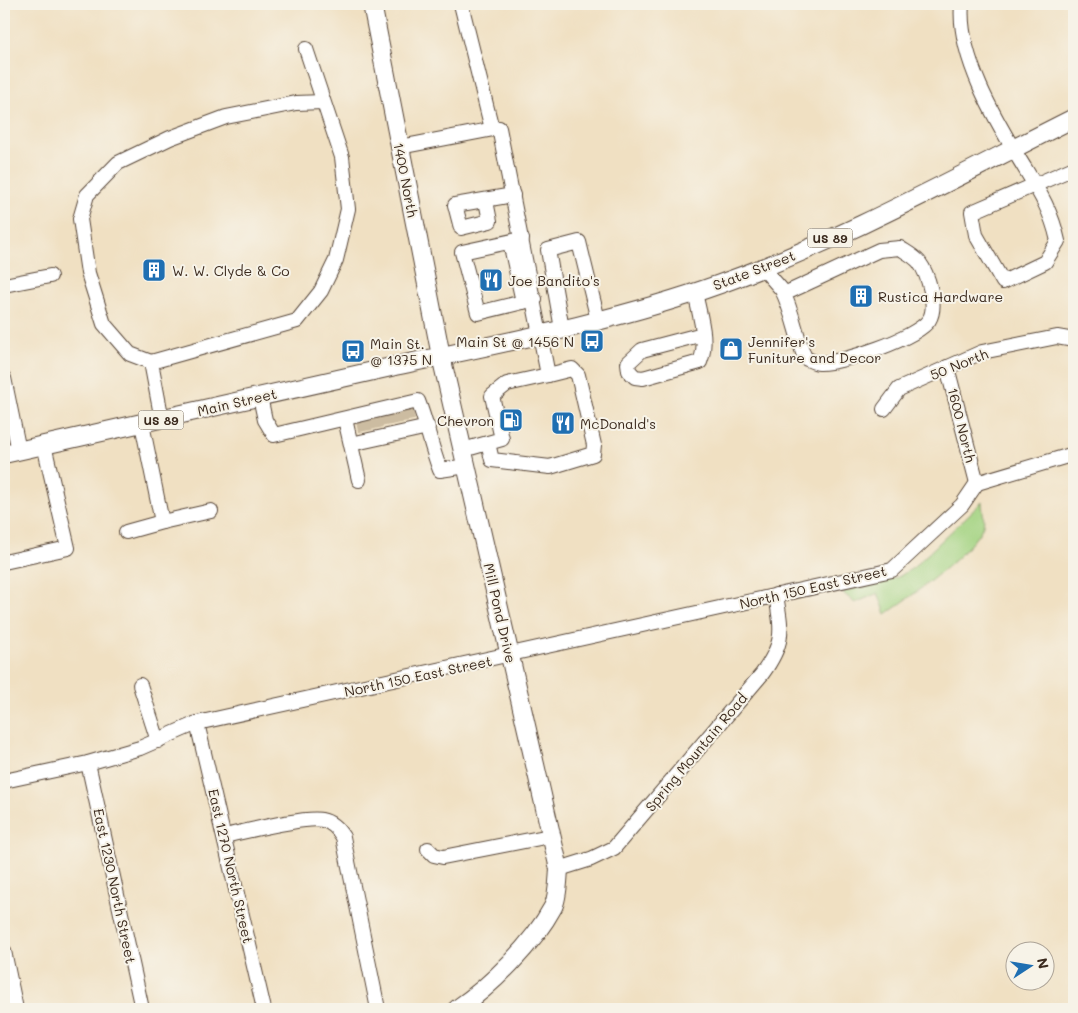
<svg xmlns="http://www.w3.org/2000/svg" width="1078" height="1013" font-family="Mali,sans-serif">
<rect width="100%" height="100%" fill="#f7f3e8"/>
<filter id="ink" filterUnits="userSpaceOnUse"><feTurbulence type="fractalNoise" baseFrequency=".02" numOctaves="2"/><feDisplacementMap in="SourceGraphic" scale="10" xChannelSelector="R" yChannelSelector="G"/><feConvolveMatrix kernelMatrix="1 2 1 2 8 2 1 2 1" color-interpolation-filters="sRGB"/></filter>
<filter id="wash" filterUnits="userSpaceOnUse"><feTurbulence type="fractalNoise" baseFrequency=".0096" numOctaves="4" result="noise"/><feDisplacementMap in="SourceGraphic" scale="20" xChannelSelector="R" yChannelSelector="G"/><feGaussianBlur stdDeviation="1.12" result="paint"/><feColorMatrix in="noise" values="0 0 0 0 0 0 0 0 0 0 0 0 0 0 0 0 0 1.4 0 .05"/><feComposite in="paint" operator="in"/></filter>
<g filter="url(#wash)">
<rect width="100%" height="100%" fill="#f0e0c2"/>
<path fill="#a3d381" stroke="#6f7e50" d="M982,502C982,509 985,519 983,525C977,548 907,600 886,614L878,593L855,603L842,592L898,577L913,568Z"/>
</g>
<g filter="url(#ink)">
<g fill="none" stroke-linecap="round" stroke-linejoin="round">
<g stroke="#ccbca1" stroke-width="14" stroke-dasharray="14 7" stroke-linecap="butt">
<polyline points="406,411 408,421"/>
<polyline points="394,414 396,424"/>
<polyline points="383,416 385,426"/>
<polyline points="373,420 375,429"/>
<polyline points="363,421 365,431"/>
</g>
<g stroke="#564537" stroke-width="16">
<g id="minor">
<polyline points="461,4 492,129"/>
<path d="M962,4C957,55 995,119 1021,162C1038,190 1051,209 1058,241L1045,262L1003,282L976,235L972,212L1074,168"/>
<polyline points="400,147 499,128 548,375 507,384 492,396 502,439 463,450"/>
<polyline points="486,201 490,221 461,228 455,205 513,195"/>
<polyline points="522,239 462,252 478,313 535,299"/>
<polyline points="510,242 523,302"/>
<path d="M762,267L782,290C793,312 796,336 805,358C810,360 815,363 819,363C841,364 917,338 929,320C938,306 928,274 919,262C914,256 906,252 900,248L879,250L784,294"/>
<polyline points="4,285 50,276"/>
<path d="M695,292C699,314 709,341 700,362L643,378L635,377L629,371L628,363L642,350L703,334"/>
<polyline points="562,329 548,250 579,242 598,320"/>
<polyline points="151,362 130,354 104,324 88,273 80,219 87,195 118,163 170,138 226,117 296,103 323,102"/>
<polyline points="947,367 977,483"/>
<polyline points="4,378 19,451"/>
<path d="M260,397L265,420L274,435L418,401C427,424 431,447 440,470L467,466"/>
<polyline points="884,409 899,389 982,352 1057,337 1074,340"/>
<polyline points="345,419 359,480"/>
<polyline points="162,420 151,362 297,321 321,291 336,260 348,209 342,157 306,49"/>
<polyline points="142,424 162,522 211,511"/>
<polyline points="488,443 492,460 550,467 593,454 594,445 578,375 572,369 548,375"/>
<polyline points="351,444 428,427"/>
<polyline points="977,483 1074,454"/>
<polyline points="126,532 162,522"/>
<polyline points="4,562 68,548 44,445"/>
<polyline points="140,685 158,741"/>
<polyline points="197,723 264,1009"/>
<polyline points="88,763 142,1009"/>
<polyline points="4,781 88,763 140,748 197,723 892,570 962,505 977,483"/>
<path d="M224,836C244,832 306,816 322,820C332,822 338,829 343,837L378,1009"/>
<polyline points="428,849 434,855 443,857 550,836"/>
<path d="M559,869L591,859L614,848L762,674C785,642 782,632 776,595"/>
<polyline points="4,951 16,1009"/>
</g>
</g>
<g stroke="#564537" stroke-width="20">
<g id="major">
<path d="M372,4L441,356L559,869C558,881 558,897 553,907C533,944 491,986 457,1009"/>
<path d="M4,454C133,426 262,395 391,367C501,343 614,322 720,284C843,240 958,176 1074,118"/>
</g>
</g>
<use href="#minor" stroke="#fff" stroke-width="14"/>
<use href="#major" stroke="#fff" stroke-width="18"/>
</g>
</g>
<defs>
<g id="building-square" transform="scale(1.25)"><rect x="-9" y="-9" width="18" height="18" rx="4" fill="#1f6fb2" stroke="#f7f3e8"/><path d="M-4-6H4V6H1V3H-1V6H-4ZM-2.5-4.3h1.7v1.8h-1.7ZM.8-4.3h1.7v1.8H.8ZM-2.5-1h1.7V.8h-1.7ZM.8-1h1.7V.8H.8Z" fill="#fff"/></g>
<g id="restaurant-square" transform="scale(1.25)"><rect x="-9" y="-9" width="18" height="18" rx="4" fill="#1f6fb2" stroke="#f7f3e8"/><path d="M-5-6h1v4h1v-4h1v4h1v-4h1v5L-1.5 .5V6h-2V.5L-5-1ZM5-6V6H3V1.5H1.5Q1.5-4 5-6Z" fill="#fff"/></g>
<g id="bus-square" transform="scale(1.25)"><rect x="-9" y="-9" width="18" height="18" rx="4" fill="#1f6fb2" stroke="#f7f3e8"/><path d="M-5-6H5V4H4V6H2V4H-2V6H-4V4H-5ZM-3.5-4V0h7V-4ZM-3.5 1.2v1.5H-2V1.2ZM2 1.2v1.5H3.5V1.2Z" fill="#fff"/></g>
<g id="shop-square" transform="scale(1.25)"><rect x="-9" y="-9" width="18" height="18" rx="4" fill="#1f6fb2" stroke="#f7f3e8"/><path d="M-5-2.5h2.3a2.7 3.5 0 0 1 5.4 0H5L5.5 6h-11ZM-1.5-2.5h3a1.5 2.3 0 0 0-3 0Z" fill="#fff"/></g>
<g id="fuel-square" transform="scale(1.25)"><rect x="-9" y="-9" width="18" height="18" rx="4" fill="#1f6fb2" stroke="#f7f3e8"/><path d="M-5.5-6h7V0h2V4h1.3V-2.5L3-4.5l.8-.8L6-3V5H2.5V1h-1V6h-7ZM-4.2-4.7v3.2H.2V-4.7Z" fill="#fff"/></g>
</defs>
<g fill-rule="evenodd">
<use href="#building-square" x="154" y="270"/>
<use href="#restaurant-square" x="491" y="280"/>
<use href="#building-square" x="861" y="296"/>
<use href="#bus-square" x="592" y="341"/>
<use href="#shop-square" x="731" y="349"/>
<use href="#bus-square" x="353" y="351"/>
<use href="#fuel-square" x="511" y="420"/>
<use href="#restaurant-square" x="563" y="423"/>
</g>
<g text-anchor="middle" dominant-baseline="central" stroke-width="4" stroke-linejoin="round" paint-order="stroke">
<g fill="#f7f3e8" stroke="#73665b" stroke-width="1">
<rect x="807.5" y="228.5" width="45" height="19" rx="4"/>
<rect x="138.5" y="410.5" width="45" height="19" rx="4"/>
</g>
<g font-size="12" font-weight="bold" fill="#3b2a1e">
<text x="830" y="238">US 89</text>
<text x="161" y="420">US 89</text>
</g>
<g font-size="14" fill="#3b2a1e" stroke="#f7f3e8">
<text transform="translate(406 180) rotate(79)">1400 North</text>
<text transform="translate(754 270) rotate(-21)">State Street</text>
<text transform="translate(959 364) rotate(-22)">50 North</text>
<text transform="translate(237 402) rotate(-13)">Main Street</text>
<text transform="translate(962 425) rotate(76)">1600 North</text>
<text transform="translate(813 587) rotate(-13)">North 150 East Street</text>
<text transform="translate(500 613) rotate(77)">Mill Pond Drive</text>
<text transform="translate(418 676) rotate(-12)">North 150 East Street</text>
<text transform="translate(696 752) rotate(-50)">Spring Mountain Road</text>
<text transform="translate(231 866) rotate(77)">East 1270 North Street</text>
<text transform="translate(115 886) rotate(78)">East 1230 North Street</text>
</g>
<g font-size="14" fill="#3b2a1e" stroke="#f7f3e8" text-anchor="start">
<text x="172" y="270">W. W. Clyde &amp; Co</text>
<text x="508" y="280">Joe Bandito's</text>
<text x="878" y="296">Rustica Hardware</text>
<text x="574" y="341" text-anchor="end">Main St @ 1456 N</text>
<text x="748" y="341">Jennifer's<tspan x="748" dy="16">Funiture and Decor</tspan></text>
<text x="370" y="343">Main St.<tspan x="370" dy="16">@ 1375 N</tspan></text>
<text x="494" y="420" text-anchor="end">Chevron</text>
<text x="580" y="423">McDonald's</text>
</g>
</g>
<rect width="1078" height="1013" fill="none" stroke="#f7f3e8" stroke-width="20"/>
<g transform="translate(1030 966) rotate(78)"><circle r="24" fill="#f7f3e8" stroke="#aca397"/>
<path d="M0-4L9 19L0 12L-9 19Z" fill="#1f6fb2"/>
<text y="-8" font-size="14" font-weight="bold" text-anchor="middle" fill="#3b2a1e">N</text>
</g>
</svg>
